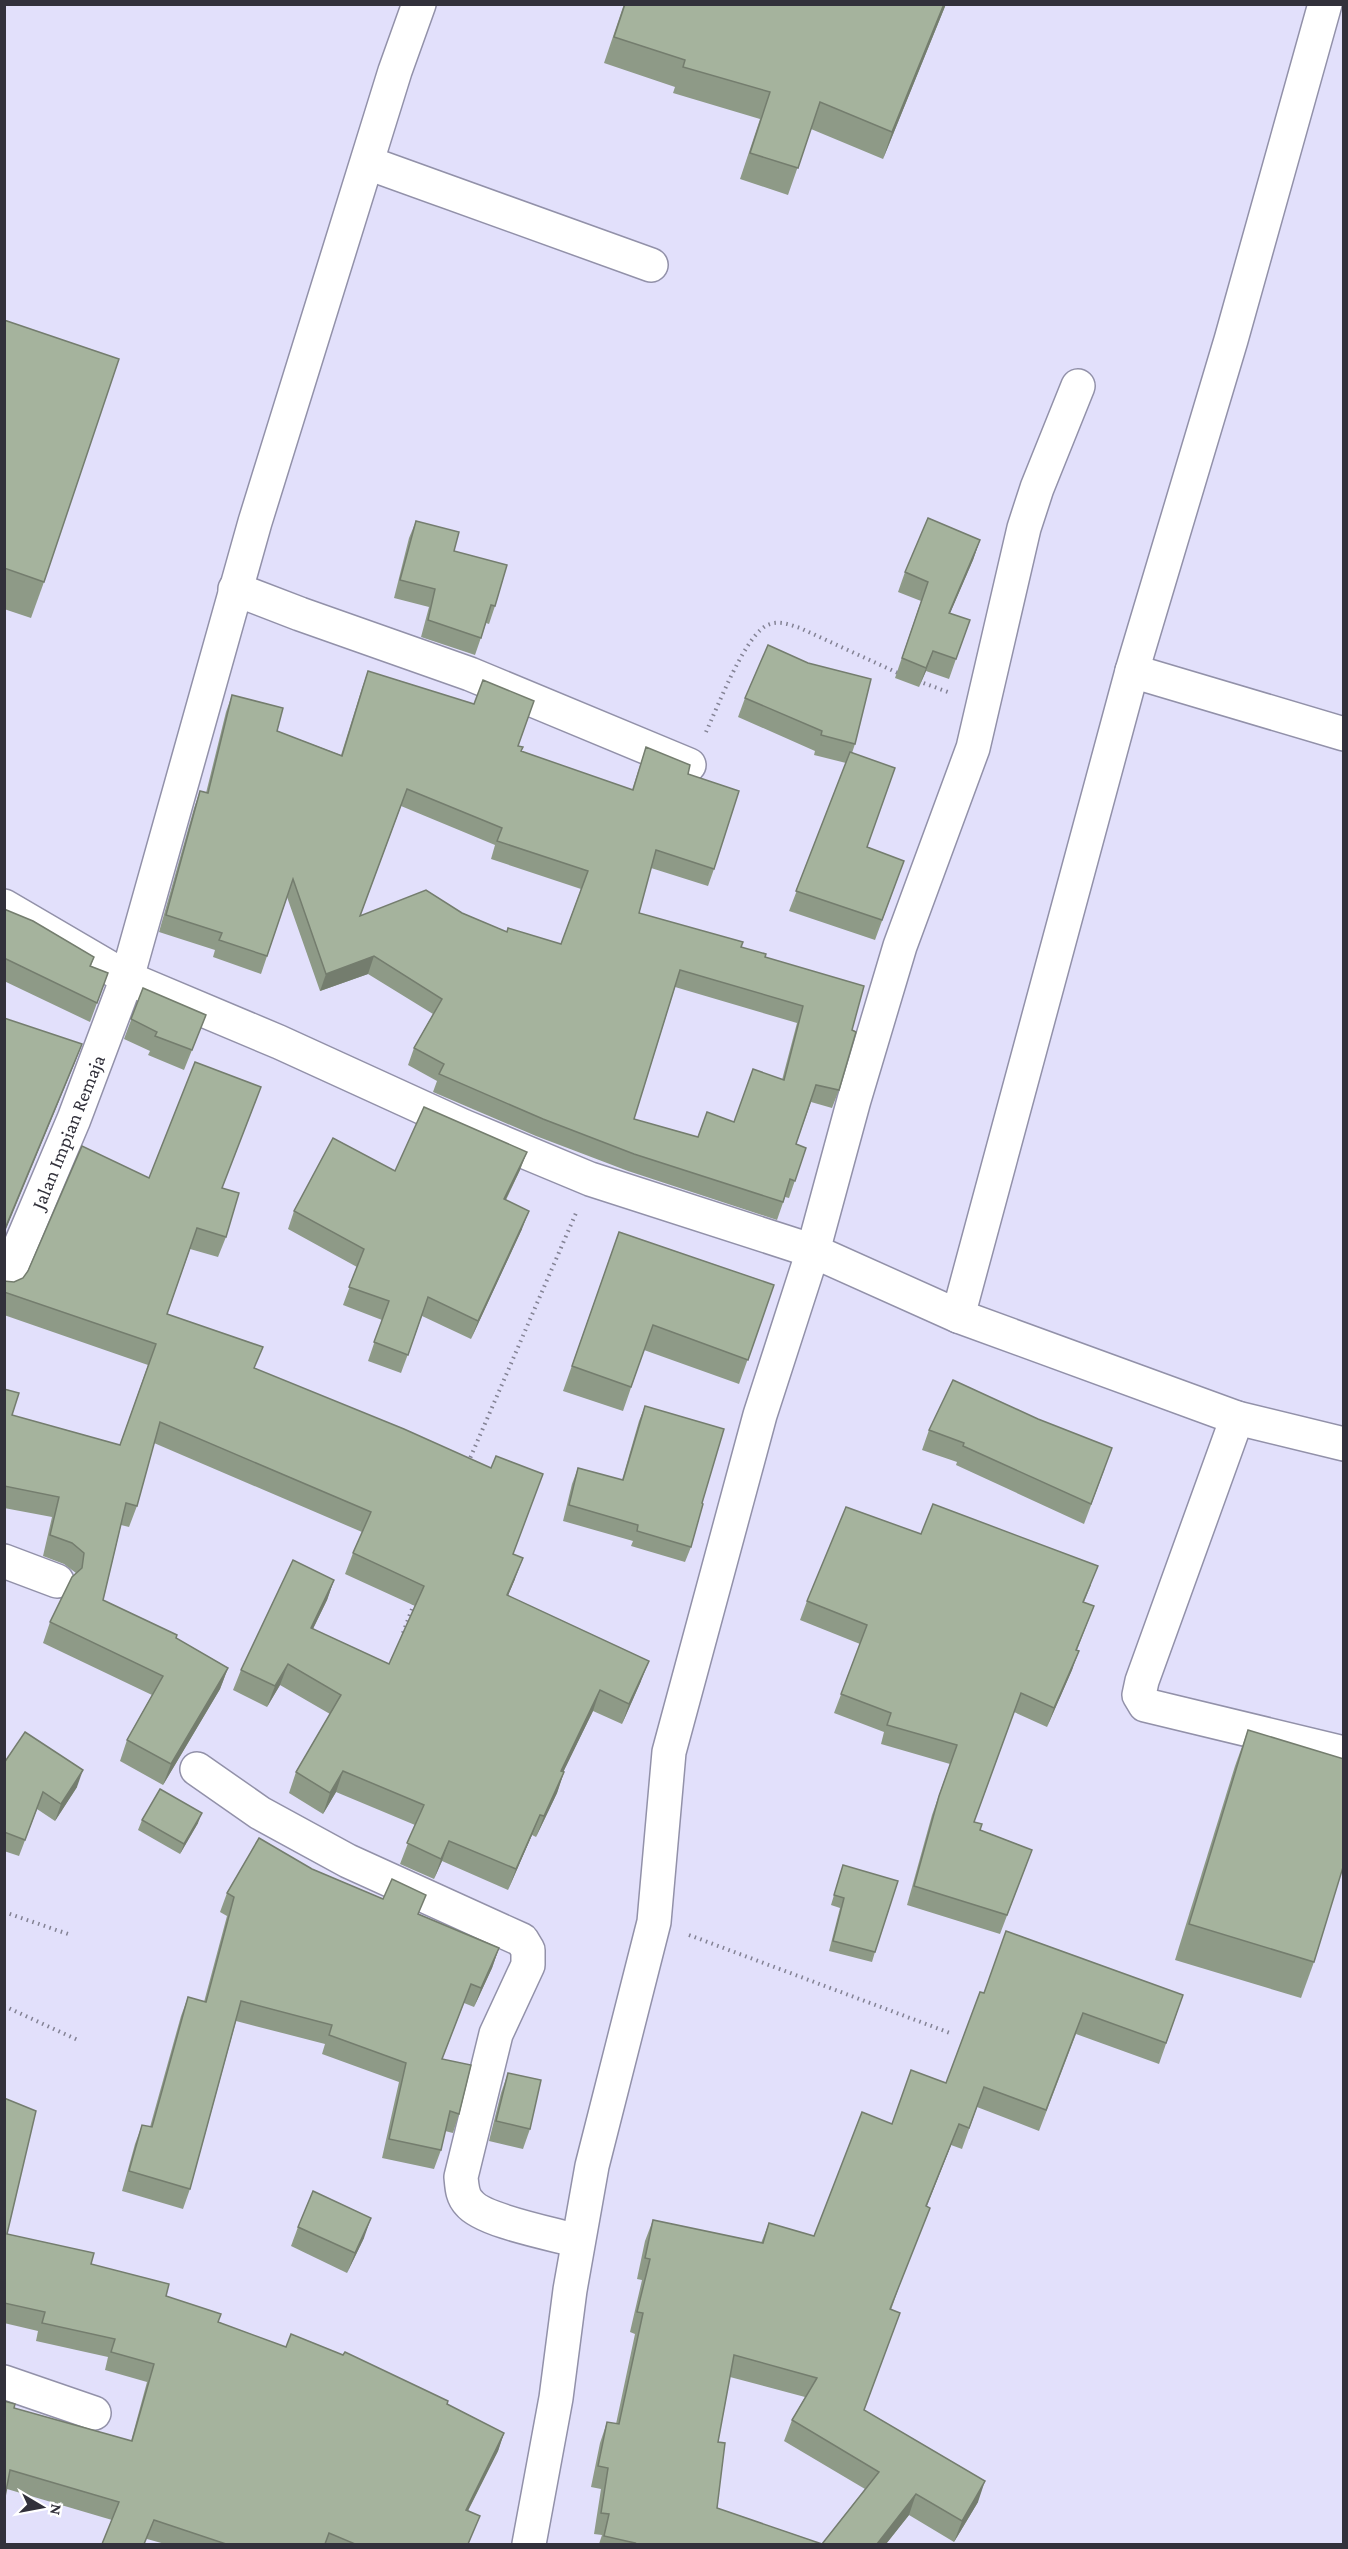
<svg xmlns="http://www.w3.org/2000/svg" width="1348" height="2549" font-family="'Crimson Pro',serif">
<rect width="100%" height="100%" fill="#e2e0fb"/>
<g fill="none" stroke-linecap="round" stroke-linejoin="round">
<g stroke="#9291a9" stroke-width="36">
<g id="minor">
<polyline points="368,163 651,265"/>
<polyline points="235,589 300,614 470,674 689,765"/>
<polyline points="1132,671 1344,734"/>
<polyline points="4,906 127,978 279,1042 463,1126 590,1179 813,1251 958,1316 1237,1418 1344,1444"/>
<polyline points="4,1284 74,1119 127,978 255,522 395,71 419,4"/>
<polyline points="958,1316 1132,671 1231,340 1325,4"/>
<polyline points="1237,1418 1142,1681 1139,1695 1145,1705 1344,1753"/>
<polyline points="4,1561 57,1581"/>
<path d="M197,1769L260,1813L348,1861L522,1940L528,1950V1965L496,2034L461,2177C462,2187 462,2196 469,2203C483,2221 554,2234 578,2241"/>
<polyline points="4,2382 94,2413"/>
<polyline points="529,2544 556,2398 570,2290 592,2166 654,1922 669,1752 760,1415 813,1251 854,1100 900,946 973,748 1024,528 1037,488 1078,386"/>
</g>
</g>
<g stroke="#838294" stroke-width="4" stroke-dasharray="1.5 4.5" stroke-linecap="butt">
<polyline points="918,681 948,692"/>
<path d="M706,732C718,706 742,643 764,627C776,619 788,624 800,628L900,674"/>
<polyline points="468,1463 576,1213"/>
<polyline points="403,1633 415,1601"/>
<polyline points="4,1912 68,1934"/>
<polyline points="689,1935 950,2033"/>
<polyline points="4,2006 80,2041"/>
</g>
<use href="#minor" stroke="#fff" stroke-width="33"/>
</g>
<g fill="#8e9a87" fill-rule="evenodd">
<polygon points="624,4 946,4 883,159 811,129 788,195 740,179 760,119 673,93 675,87 604,63"/>
<polygon points="4,320 44,582 31,618 4,609"/>
<polygon points="416,521 454,551 495,606 489,624 486,623 475,655 421,637 429,607 394,598 409,538"/>
<polygon points="980,540 973,560 950,613 956,659 949,679 926,671 919,687 895,678 921,601 898,592 905,572"/>
<path d="M368,671L518,746L521,751L632,790L646,747L688,774L714,869L708,886L651,868L639,913L741,947L765,957L852,1030L839,1090L832,1108L811,1102L796,1144L806,1148L789,1198L785,1197L777,1220L628,1171L536,1136L433,1092L437,1081L408,1065L414,1048L433,1014L368,974L320,991L287,897L261,974L213,957L215,950L159,932L194,808L200,791L206,793L226,712L232,695L277,731L341,755L362,688ZM401,806L495,845L491,859L581,889L561,944L507,932L462,913L360,916ZM675,987L797,1023L782,1080L734,1122L698,1137L634,1119Z"/>
<polygon points="745,698 855,744 852,753 867,847 904,861 875,940 789,911 846,763 814,755 815,751 738,717"/>
<polygon points="4,909 94,957 91,966 108,973 90,1022 4,981"/>
<polygon points="143,988 206,1015 184,1070 148,1055 150,1051 124,1039"/>
<polygon points="520,1170 506,1200 522,1229 471,1339 422,1316 401,1373 368,1361 382,1320 343,1305 357,1267 288,1229 294,1211 395,1171"/>
<polygon points="149,1178 223,1188 226,1237 218,1257 190,1249 167,1314 255,1368 513,1554 515,1579 508,1595 641,1681 622,1724 593,1711 563,1772 564,1772 557,1793 536,1837 532,1835 508,1890 442,1861 434,1879 400,1864 415,1825 336,1792 323,1814 289,1793 296,1772 330,1714 280,1685 267,1707 233,1690 241,1670 334,1580 327,1600 313,1629 389,1664 415,1606 345,1574 353,1553 362,1532 154,1443 137,1506 129,1527 121,1525 103,1600 176,1638 228,1668 220,1689 163,1785 120,1761 127,1740 152,1695 43,1643 50,1622 76,1573 64,1564 43,1556 52,1517 4,1508 4,1389 12,1415 120,1445 148,1365 4,1315 4,1281 14,1282 23,1278"/>
<polygon points="619,1232 774,1285 739,1384 644,1350 623,1411 563,1391"/>
<polygon points="645,1406 702,1503 691,1547 685,1562 631,1546 633,1541 563,1521 572,1484 578,1468 622,1480 639,1421"/>
<polygon points="929,1430 1105,1468 1084,1524 956,1465 957,1462 922,1450"/>
<polygon points="921,1534 1091,1585 1084,1602 1094,1606 1077,1650 1072,1670 1047,1727 1014,1712 974,1822 980,1830 1032,1850 1000,1934 907,1905 932,1815 950,1764 881,1744 884,1732 834,1713 860,1644 800,1620 807,1601"/>
<polygon points="1248,1730 1314,1962 1301,1998 1175,1960 1235,1766"/>
<polygon points="4,1763 77,1787 55,1821 37,1809 19,1856 4,1851"/>
<polygon points="142,1820 198,1823 180,1854 138,1830"/>
<polygon points="843,1865 875,1952 872,1962 829,1951 840,1908 831,1905"/>
<polygon points="312,1869 499,1948 492,1968 474,2007 464,2003 442,2059 459,2114 453,2133 445,2131 441,2150 434,2169 382,2158 399,2082 322,2054 325,2044 236,2021 190,2189 183,2209 122,2191 135,2144 142,2125 150,2127 181,2016 188,1997 204,2002 227,1916 220,1912 227,1893"/>
<path d="M984,1993L1183,1995L1159,2064L1076,2034L1039,2131L977,2107L962,2149L951,2145L927,2206L891,2310L864,2410L978,2502L954,2542L909,2515L886,2544H599L602,2535L594,2534L601,2489L591,2487L600,2443L607,2422L616,2424L635,2334L630,2332L642,2280L637,2279L645,2241L653,2220L761,2243L769,2223L814,2236L892,2124L946,2083ZM730,2377L805,2397L792,2420L784,2441L865,2489L822,2544L717,2508L718,2442Z"/>
<polygon points="508,2073 530,2129 523,2149 489,2141 501,2093"/>
<polygon points="4,2098 7,2234 91,2264 166,2296 218,2322 286,2347 447,2404 504,2433 498,2451 468,2511 469,2544 165,2544 147,2539 112,2520 7,2489 14,2408 131,2441 147,2382 105,2370 108,2357 36,2341 38,2331 4,2323"/>
<polygon points="298,2227 364,2238 347,2273 291,2246"/>
</g>
<g fill="#747d6e">
<polygon points="944,4 946,4 883,159 892,132"/>
<polygon points="980,540 973,560 942,632 949,613"/>
<polygon points="933,651 926,671 919,687 926,668"/>
<polygon points="374,956 368,974 320,991 326,974"/>
<polygon points="82,1044 74,1065 4,1234 4,1231"/>
<polygon points="527,1152 520,1170 497,1217 504,1199"/>
<polygon points="529,1211 522,1229 471,1339 478,1321"/>
<polygon points="523,1558 515,1579 500,1615 507,1595"/>
<polygon points="334,1580 327,1600 303,1649 311,1628"/>
<polygon points="1079,1651 1072,1670 1047,1727 1054,1708"/>
<polygon points="649,1661 641,1681 622,1724 629,1704"/>
<polygon points="288,1664 280,1685 267,1707 275,1686"/>
<polygon points="228,1668 220,1689 163,1785 171,1764"/>
<polygon points="600,1690 593,1711 554,1791 561,1771"/>
<polygon points="83,1770 77,1787 55,1821 61,1804"/>
<polygon points="343,1771 336,1792 323,1814 330,1793"/>
<polygon points="564,1772 557,1793 536,1837 544,1816"/>
<polygon points="202,1813 198,1823 180,1854 184,1844"/>
<polygon points="540,1815 532,1835 508,1890 516,1869"/>
<polygon points="449,1841 442,1861 434,1879 441,1859"/>
<polygon points="499,1948 492,1968 474,2007 481,1988"/>
<polygon points="959,2124 951,2145 918,2227 926,2206"/>
<polygon points="371,2218 364,2238 347,2273 355,2253"/>
<polygon points="504,2433 498,2451 459,2528 466,2510"/>
<polygon points="985,2481 978,2502 954,2542 962,2521"/>
<polygon points="916,2494 909,2515 886,2544 877,2544"/>
</g>
<g fill="#a5b39d" stroke="#747d6e" stroke-width="1.5" fill-rule="evenodd">
<polygon points="625,4 944,4 892,132 820,102 798,168 750,153 770,92 683,67 685,60 614,37"/>
<polygon points="4,320 119,359 44,582 4,568"/>
<polygon points="928,518 980,540 949,613 970,620 956,659 933,651 926,668 902,658 928,582 905,572"/>
<polygon points="416,521 459,532 454,551 507,565 495,606 491,605 481,638 428,620 435,589 400,580"/>
<polygon points="768,645 808,663 871,679 855,744 821,735 822,731 745,698"/>
<path d="M368,671L474,704L483,680L534,701L518,746L523,747L521,751L633,790L646,747L690,765L688,774L739,791L714,869L656,850L639,913L743,942L741,947L766,954L765,957L864,986L852,1030L856,1032L839,1090L816,1085L796,1144L806,1148L795,1181L790,1179L783,1202L634,1154L543,1119L439,1074L444,1064L414,1048L442,999L374,956L326,974L293,879L267,956L219,940L222,933L166,915L200,791L208,793L232,695L283,708L277,731L342,756ZM407,789L502,828L497,841L588,871L561,944L508,928L507,932L462,913L426,890L360,916ZM680,970L803,1006L784,1080L753,1069L734,1122L707,1112L698,1137L634,1119Z"/>
<polygon points="850,752 895,768 867,847 904,861 882,920 796,891"/>
<polygon points="4,909 33,921 94,957 90,966 108,973 97,1003 4,958"/>
<polygon points="143,988 206,1015 192,1050 155,1036 157,1032 131,1019"/>
<polygon points="4,1018 82,1044 4,1231"/>
<polygon points="195,1062 261,1087 222,1188 239,1193 226,1237 197,1228 167,1314 263,1347 254,1368 404,1429 491,1468 496,1456 543,1474 513,1554 523,1558 507,1595 649,1661 629,1704 600,1690 561,1771 564,1772 544,1816 540,1815 516,1869 449,1841 441,1859 407,1843 424,1805 343,1771 330,1793 296,1772 341,1695 288,1664 275,1686 241,1670 293,1560 334,1580 311,1628 389,1664 424,1586 353,1553 371,1512 160,1422 137,1506 126,1503 103,1600 177,1635 176,1638 228,1668 171,1764 127,1740 163,1676 50,1622 72,1577 82,1568 84,1553 72,1543 50,1535 59,1497 4,1486 4,1389 19,1393 12,1415 120,1445 156,1344 4,1292 4,1281 14,1282 23,1278 28,1271 82,1146 149,1178"/>
<polygon points="424,1107 527,1152 504,1199 529,1211 478,1321 428,1297 408,1355 374,1342 389,1301 349,1287 364,1249 294,1211 333,1138 395,1171"/>
<polygon points="619,1232 774,1285 748,1360 653,1325 631,1387 572,1366"/>
<polygon points="953,1380 1038,1419 1112,1448 1091,1504 963,1446 964,1443 929,1430"/>
<polygon points="645,1406 724,1429 702,1503 703,1504 691,1547 637,1531 638,1525 569,1505 578,1468 623,1480"/>
<polygon points="933,1504 1098,1566 1083,1602 1094,1606 1076,1650 1079,1651 1054,1708 1021,1693 974,1822 982,1824 980,1830 1032,1850 1007,1915 914,1886 939,1796 957,1745 887,1725 891,1713 841,1694 867,1625 807,1601 846,1507 921,1534"/>
<polygon points="1248,1730 1344,1759 1344,1864 1314,1962 1189,1924"/>
<polygon points="25,1732 83,1770 61,1804 43,1792 25,1840 4,1832 4,1763"/>
<polygon points="160,1789 202,1813 184,1844 142,1820"/>
<polygon points="259,1838 312,1869 383,1899 392,1879 426,1895 418,1914 499,1948 481,1988 471,1984 442,2059 471,2065 459,2114 450,2111 441,2150 389,2139 406,2063 329,2035 332,2025 241,2001 190,2189 129,2171 142,2125 152,2127 188,1997 206,2002 234,1897 227,1893"/>
<polygon points="843,1865 898,1881 875,1952 833,1941 844,1898 834,1895"/>
<path d="M1006,1931L1183,1995L1166,2043L1083,2013L1046,2110L984,2087L969,2128L959,2124L926,2206L930,2208L890,2309L900,2313L864,2410L985,2481L962,2521L916,2494L877,2544H634L635,2543L604,2536L609,2514L601,2513L608,2468L598,2466L607,2422L619,2424L643,2313L637,2312L650,2259L645,2258L653,2220L763,2243L769,2223L814,2236L862,2112L892,2124L911,2070L946,2083L980,1992L984,1993ZM734,2355L817,2378L792,2420L879,2472L822,2544L717,2508L725,2443L718,2442Z"/>
<polygon points="508,2073 541,2080 530,2129 496,2121"/>
<polygon points="4,2098 36,2111 7,2234 94,2253 91,2264 169,2284 166,2296 221,2314 218,2322 286,2347 291,2334 343,2355 345,2352 448,2401 447,2404 504,2433 466,2510 480,2516 468,2544 355,2544 329,2533 325,2544 226,2544 154,2520 144,2544 102,2544 119,2502 10,2470 4,2502 4,2401 15,2404 14,2408 132,2441 154,2364 111,2352 115,2339 42,2323 45,2312 4,2303"/>
<polygon points="313,2191 371,2218 355,2253 298,2227"/>
</g>
<g text-anchor="middle" dominant-baseline="central" stroke-width="6" stroke-linejoin="round" paint-order="stroke">
<g font-size="20" fill="#32313b" stroke="#fff">
<text transform="translate(68 1132) rotate(-68)">Jalan Impian Remaja</text>
</g>
</g>
<rect width="1348" height="2549" fill="none" stroke="#32313b" stroke-width="12"/>
<g transform="translate(42 2507) rotate(100)" stroke="#ffffff" stroke-width="4.5" paint-order="stroke">
<path d="M0-4.5L10 22L0 15L-10 22Z" fill="#32313b"/>
<text y="-9" font-size="16" font-weight="bold" text-anchor="middle" fill="#32313b">N</text>
</g>
</svg>
